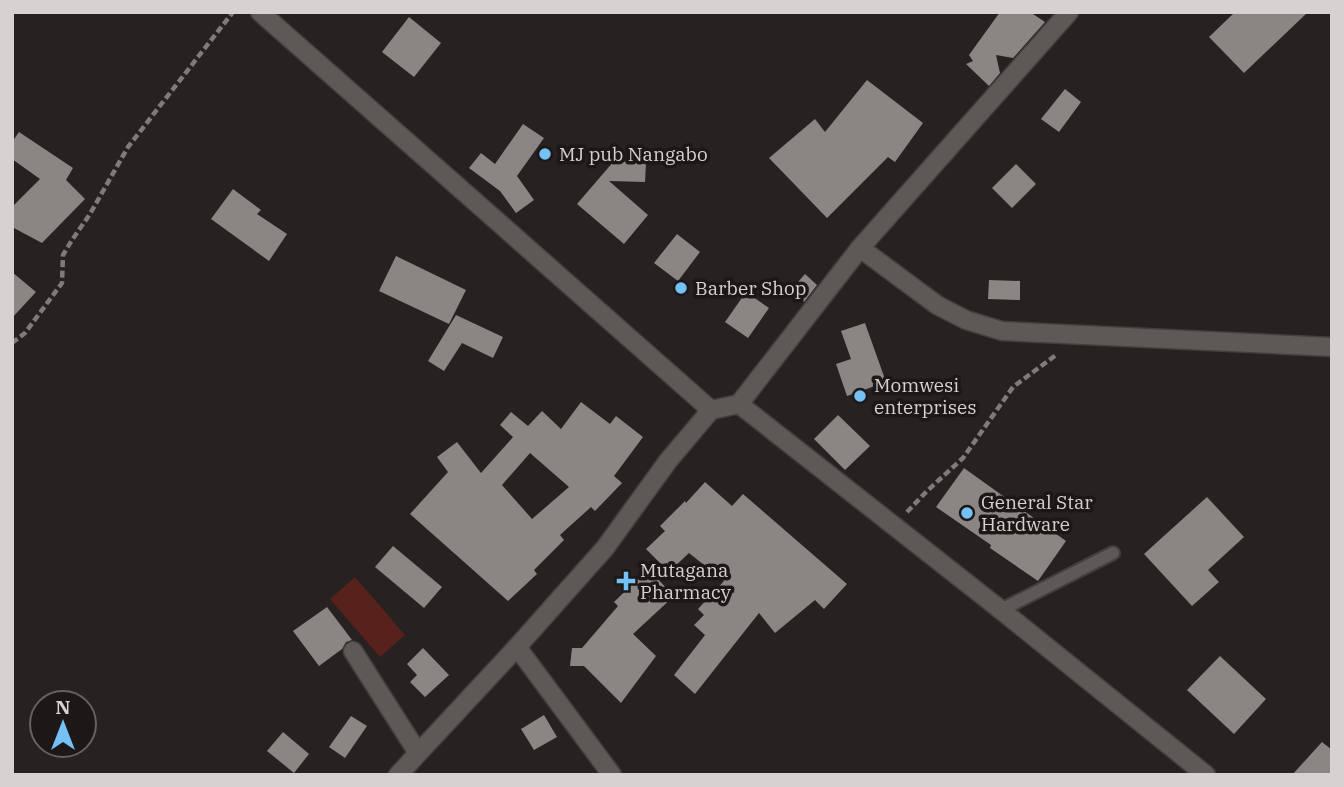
<svg xmlns="http://www.w3.org/2000/svg" width="1344" height="787" font-family="'IBM Plex Serif',serif">
<rect width="100%" height="100%" fill="#272121"/>
<polygon fill="#56221b" points="355,577 405,635 380,657 330,599"/>
<g fill="#8b8583" fill-rule="evenodd">
<polygon points="1000,12 1030,12 1045,22 1013,58 996,55 1000,73 989,86 966,64 973,61 969,55"/>
<polygon points="1235,12 1308,12 1244,73 1209,37"/>
<polygon points="409,17 441,43 414,77 382,52"/>
<polygon points="867,80 923,123 895,162 888,157 827,218 769,158 815,119 825,132"/>
<polygon points="1065,89 1081,102 1059,132 1041,119"/>
<polygon points="523,124 544,138 517,176 534,200 516,213 500,191 469,168 481,153 495,164"/>
<polygon points="19,132 73,168 66,180 85,199 42,243 12,227 12,207 40,179 12,159 12,142"/>
<polygon points="614,161 646,163 645,182 609,181 648,215 624,244 577,204"/>
<polygon points="1016,164 1036,184 1012,208 992,188"/>
<polygon points="233,189 261,210 257,214 287,234 269,261 211,219"/>
<polygon points="677,234 700,252 678,281 654,263"/>
<polygon points="396,256 466,290 449,324 379,291"/>
<polygon points="12,272 36,292 12,318"/>
<polygon points="805,274 817,285 804,302 791,290"/>
<polygon points="989,280 1020,281 1020,300 988,299"/>
<polygon points="746,292 769,308 748,338 725,322"/>
<polygon points="456,315 503,337 493,358 462,343 444,371 428,361"/>
<polygon points="865,323 886,382 847,396 836,364 851,359 841,331"/>
<path d="M581,402L610,424L616,416L643,437L614,476L622,483L595,511L591,507L560,535L564,540L534,570L537,574L508,601L410,514L448,472L437,457L457,442L481,473L513,437L500,425L511,412L528,426L542,411L561,429ZM530,453L569,487L532,519L502,485Z"/>
<polygon points="838,415 870,446 845,470 814,439"/>
<polygon points="964,468 1066,541 1038,581 990,548 991,545 936,507"/>
<polygon points="705,482 732,506 743,494 847,584 824,609 815,600 775,633 759,613 695,694 674,675 705,635 694,625 704,615 698,609 724,581 689,553 669,572 646,549 665,531 660,526 685,501 686,503"/>
<polygon points="1207,497 1244,537 1208,570 1219,582 1192,606 1144,554"/>
<polygon points="393,546 442,587 424,608 375,567"/>
<polygon points="648,569 674,596 633,634 656,656 621,703 584,666 570,666 572,648 582,648 618,606 614,602"/>
<polygon points="327,607 352,640 346,642 342,649 319,666 293,631"/>
<polygon points="423,648 449,675 425,697 410,682 417,675 407,664"/>
<polygon points="1220,656 1266,699 1234,734 1187,690"/>
<polygon points="544,715 557,737 534,750 521,729"/>
<polygon points="351,716 367,726 345,758 329,747"/>
<polygon points="283,732 309,754 294,773 267,751"/>
<polygon points="1322,742 1332,750 1332,775 1292,775"/>
</g>
<g fill="none" stroke-linecap="round" stroke-linejoin="round">
<g stroke="#423f3e" stroke-width="16">
<polyline id="service" points="1001,610 1113,553"/>
</g>
<g stroke="#423f3e" stroke-width="21">
<g id="minor">
<polyline points="860,248 937,305 966,320 1002,331 1332,347"/>
<polyline points="739,404 860,248 1069,12"/>
<polyline points="517,647 612,775"/>
<polyline points="353,651 418,753"/>
</g>
</g>
<g stroke="#423f3e" stroke-width="21">
<g id="tertiary">
<polyline points="260,12 711,410 739,404 1001,610 1206,775"/>
<polyline points="398,775 517,647 605,548 668,461 711,410"/>
</g>
</g>
<g stroke="#807b7b" stroke-width="4.5" stroke-dasharray="7 3.5" stroke-linecap="butt">
<polyline points="12,343 25,333 62,283 63,255 72,240 90,214 128,147 233,12"/>
<polyline points="907,512 927,491 963,458 1013,387 1056,355"/>
</g>
<use href="#service" stroke="#5e5857" stroke-width="12"/>
<use href="#minor" stroke="#5e5857" stroke-width="18"/>
<use href="#tertiary" stroke="#5e5857" stroke-width="18"/>
</g>
<g fill="#73c1f5" stroke="#1d1817" stroke-width="2.5">
<circle cx="545" cy="154" r="7"/>
<circle cx="681" cy="288" r="7"/>
<circle cx="860" cy="396" r="7"/>
<circle cx="967" cy="513" r="7"/>
<path d="M622.5 570.5h7v7h7v7h-7v7h-7v-7h-7v-7h7z"/>
</g>
<g text-anchor="middle" dominant-baseline="central" stroke-width="7" stroke-linejoin="round" paint-order="stroke">
<g font-size="19" fill="#d5d2d1" stroke="#1d1817" text-anchor="start">
<text x="559" y="154">MJ pub Nangabo</text>
<text x="695" y="288">Barber Shop</text>
<text x="874" y="385">Momwesi<tspan x="874" dy="22">enterprises</tspan></text>
<text x="981" y="502">General Star<tspan x="981" dy="22">Hardware</tspan></text>
<text x="640" y="570">Mutagana<tspan x="640" dy="22">Pharmacy</tspan></text>
</g>
</g>
<rect width="1344" height="787" fill="none" stroke="#d5d2d1" stroke-width="28"/>
<g transform="translate(63 724)"><circle r="33" fill="#1d1817" stroke="#676261" stroke-width="2"/>
<path d="M0-5L12 26L0 18L-12 26Z" fill="#73c1f5"/>
<text y="-10" font-size="19" font-weight="bold" text-anchor="middle" fill="#d5d2d1">N</text>
</g>
</svg>
